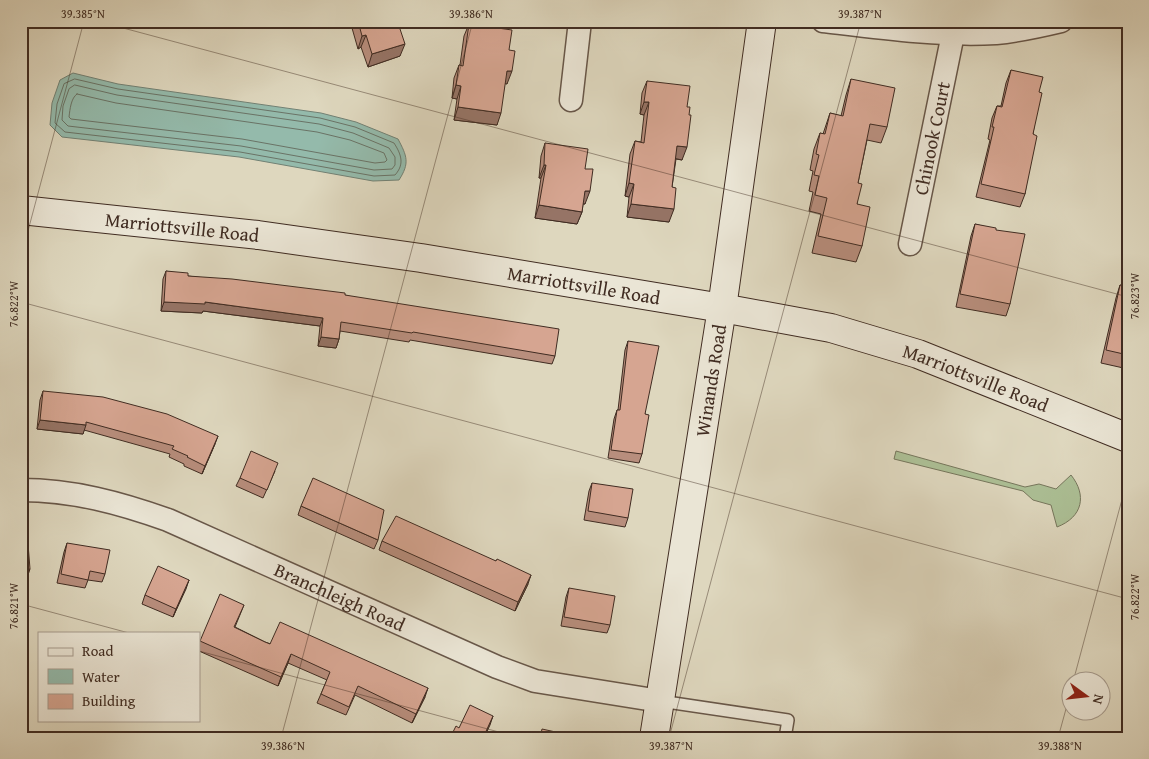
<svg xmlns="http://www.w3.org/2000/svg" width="1149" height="759" font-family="'Gentium Book Plus',serif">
<rect width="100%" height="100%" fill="#ded7be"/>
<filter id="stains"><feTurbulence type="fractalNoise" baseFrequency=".004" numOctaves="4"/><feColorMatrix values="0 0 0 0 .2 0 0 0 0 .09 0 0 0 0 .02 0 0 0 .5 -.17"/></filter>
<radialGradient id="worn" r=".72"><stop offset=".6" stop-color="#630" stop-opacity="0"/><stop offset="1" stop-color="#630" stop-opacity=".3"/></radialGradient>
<path fill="#acbf95" stroke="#76765c" d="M896,451L1025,487L1039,484L1056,489L1071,475C1087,495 1083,517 1057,527L1051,505L1033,500L1023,491L894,459Z"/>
<path fill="#94baab" stroke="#728174" d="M73,73L118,84L321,113L356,122L398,139C407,156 410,163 399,180L373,181L239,157L62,137L50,125L52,103L60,80Z"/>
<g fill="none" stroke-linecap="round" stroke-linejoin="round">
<g stroke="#6a7366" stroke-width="1">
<path d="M75,79L118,89L320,118L355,127L394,143C401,154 405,164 395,175L374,176L240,152L65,132L55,123L57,104L64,84Z"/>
<polygon points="75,85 117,95 319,124 353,133 389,148 395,157 395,165 392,169 374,170 241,146 68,126 62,120 63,106 69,89"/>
<path d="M77,94L116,103L317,132L350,140L384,153L387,160L385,162L375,163L242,139L71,119L69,117C70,109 71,98 77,94Z"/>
</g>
<g stroke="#685749" stroke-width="14">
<polyline id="lane" points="660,701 788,720 785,738"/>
</g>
<g stroke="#685749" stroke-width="25">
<g id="street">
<path d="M823,21C881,28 938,36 996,33C1017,31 1040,26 1061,21"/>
<polyline points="571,100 580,21"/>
<path id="s1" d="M910,244L953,34"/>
<path id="s2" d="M21,490C73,490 120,503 168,520L497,667L535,681L660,701"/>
</g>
</g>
<g stroke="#402c22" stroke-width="30">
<g id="secondary">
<path id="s3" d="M21,210L258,235L421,258L722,308L831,328L918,354L1128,438"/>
<path id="s4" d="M654,738L722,308L762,21"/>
</g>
</g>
<use href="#lane" stroke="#eae5d5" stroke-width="11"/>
<use href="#street" stroke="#eae5d5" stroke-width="22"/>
<use href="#secondary" stroke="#eae5d5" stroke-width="28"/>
</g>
<g fill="#b88e7d" stroke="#402c22">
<polygon points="350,21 394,21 400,56 368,67 361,47 358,49"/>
<polygon points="469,24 509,50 507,84 505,83 497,125 454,120 457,99 452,98 454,78 459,65 460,65 464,36"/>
<polygon points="1011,70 1039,92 1033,134 1025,194 1020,207 976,197 990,140 988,139 992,118 997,106 1001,106 1006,83"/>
<polygon points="851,79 887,127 881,143 867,140 858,183 857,204 862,246 856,262 812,253 821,214 809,211 813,192 809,191 813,171 810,170 814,149 820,133 823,134 830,113 841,116 846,95"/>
<polygon points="647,81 687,107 682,160 676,159 672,187 669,222 627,217 629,197 625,196 630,154 635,141 641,142 644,115 640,114 642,93"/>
<polygon points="545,143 585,169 585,204 583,204 582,212 577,224 535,218 541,178 539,178 541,156"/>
<polygon points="975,224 996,230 1010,304 1006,316 956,307 971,236"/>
<polygon points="1128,237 1128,258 1123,258"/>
<polygon points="166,271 188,276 345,295 555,356 552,364 410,340 409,342 340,331 339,339 336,348 318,346 320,326 203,311 202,313 161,311 163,279"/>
<polygon points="1120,285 1128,287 1128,369 1101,363 1116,298"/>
<polygon points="628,341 645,414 642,454 639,463 608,458 614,419 617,410 618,410 625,350"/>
<polygon points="43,391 215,444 202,474 184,466 184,464 169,457 170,454 84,430 83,434 37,429 40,400"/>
<polygon points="275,471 263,498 236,486 240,478"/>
<polygon points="592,483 628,518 625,527 584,520 589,491"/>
<polygon points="301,506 378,540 374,549 298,515"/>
<polygon points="382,541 496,561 528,584 515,611 379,550"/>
<polygon points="67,543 105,574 102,582 88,580 85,588 57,583 64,552"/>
<polygon points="189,580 173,617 142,604 145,595"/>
<polygon points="569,588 610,625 607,633 561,626 566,597"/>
<polygon points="244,605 235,627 265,642 425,697 412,723 355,695 346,715 317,703 327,680 288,663 278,686 199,651 199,643 200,641"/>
</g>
<g fill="#967466" stroke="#402c22">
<polygon points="366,35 361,47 358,49 362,36"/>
<polygon points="405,44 400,56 368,67 372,54"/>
<polygon points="507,71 512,71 507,84 503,83"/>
<polygon points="456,85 461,86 457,99 452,98"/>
<polygon points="644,102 649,102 644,115 640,114"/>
<polygon points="458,107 501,113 497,125 454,120"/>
<polygon points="677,146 687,147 682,160 673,158"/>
<polygon points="544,165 546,165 541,178 539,178"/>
<polygon points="629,183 634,184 629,197 625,196"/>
<polygon points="585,191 590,191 585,204 580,203"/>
<polygon points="631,204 674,209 669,222 627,217"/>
<polygon points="539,205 582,212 577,224 535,218"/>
<polygon points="164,302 205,302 323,318 320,326 203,311 202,313 161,311"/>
<polygon points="321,337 339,339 336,348 318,346"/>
<polygon points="40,420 86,425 83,434 37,429"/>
<polygon points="218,436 215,444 202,474 205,466"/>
<polygon points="30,569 27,578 21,578 21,570"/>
<polygon points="531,575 528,584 515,611 518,602"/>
<polygon points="189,580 186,589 173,617 176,609"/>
<polygon points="291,654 288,663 278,686 281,677"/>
<polygon points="428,688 425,697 412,723 416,714"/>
<polygon points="493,716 490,725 484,738 483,738"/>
</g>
<g fill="#d6a591" stroke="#402c22">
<polygon points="358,21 394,21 395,24 398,23 405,44 372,54 366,35 362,36"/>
<polygon points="469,24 512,30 509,50 515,51 512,71 507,71 501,113 458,107 461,86 456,85 459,65 463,66"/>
<polygon points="1011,70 1043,77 1039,92 1042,93 1033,134 1037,136 1025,194 981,184 994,127 992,127 997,106 1002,107"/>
<polygon points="851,79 895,88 887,127 870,124 858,183 862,184 857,204 870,207 862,246 818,236 827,198 815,195 819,176 814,175 819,155 816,154 820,133 825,134 830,113 843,116"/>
<polygon points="647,81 690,86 687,107 690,107 689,115 691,115 687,147 677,146 672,187 676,188 674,209 631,204 634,184 629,183 635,141 644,143 649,102 644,102"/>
<polygon points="545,143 588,149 585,169 593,169 590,191 585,191 582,212 539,205 546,165 544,165"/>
<polygon points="975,224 996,228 996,230 1025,234 1010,304 960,294"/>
<polygon points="166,271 188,273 188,276 232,279 345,293 345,295 559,329 555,356 413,332 412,333 341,322 339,339 321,337 323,318 205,302 205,304 164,302"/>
<polygon points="1120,285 1128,287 1128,355 1106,350"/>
<polygon points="628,341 659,346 645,414 649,415 642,454 611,450 617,410 620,410"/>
<polygon points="43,391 103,397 167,414 218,436 205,466 187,457 188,456 172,449 174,446 86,422 86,425 40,420"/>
<polygon points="251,451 278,463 267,490 240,478"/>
<polygon points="313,478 384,510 378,540 301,506"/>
<polygon points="592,483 633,489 628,518 588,511"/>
<polygon points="396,516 496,561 497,559 531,575 518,602 382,541"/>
<polygon points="67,543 110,550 105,574 90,571 88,580 61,574"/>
<polygon points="21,544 28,544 30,569 21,570"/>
<polygon points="158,566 189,580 176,609 145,595"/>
<polygon points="569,588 615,596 610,625 564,617"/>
<polygon points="220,594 244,605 234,627 265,642 270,644 280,622 428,688 416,714 358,686 349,707 321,694 330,672 291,654 281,677 200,641"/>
<polygon points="470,705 493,716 483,738 450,738 456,726 459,728"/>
<polygon points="542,729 583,738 540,738"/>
</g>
<path fill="none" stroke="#402c22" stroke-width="1" stroke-opacity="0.45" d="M97,21L1128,297M21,257L84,21M21,302L1128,599M21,604L129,633M199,651L521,738M1073,682L1128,477M281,738L473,21M669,738L861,21M1058,738L1072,687"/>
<g text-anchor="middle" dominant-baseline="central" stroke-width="4" stroke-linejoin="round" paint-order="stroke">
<g font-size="19" fill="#402c22" stroke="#eae5d5">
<text stroke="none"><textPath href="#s1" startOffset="108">Chinook Court</textPath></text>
<text stroke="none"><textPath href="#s3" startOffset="162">Marriottsville Road</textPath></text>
<text stroke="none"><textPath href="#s3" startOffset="568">Marriottsville Road</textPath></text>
<text stroke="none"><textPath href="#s3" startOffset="972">Marriottsville Road</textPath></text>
<text stroke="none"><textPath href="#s4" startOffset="362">Winands Road</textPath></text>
<text stroke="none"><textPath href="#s2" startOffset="339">Branchleigh Road</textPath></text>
</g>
</g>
<rect width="1149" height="759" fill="none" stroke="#ded7be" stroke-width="55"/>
<rect x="38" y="632" width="162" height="90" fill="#eae5d5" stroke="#a69b8d"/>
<rect x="48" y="648" width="25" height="8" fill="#eae5d5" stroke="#a69b8d"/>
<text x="82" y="656" font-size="15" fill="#402c22">Road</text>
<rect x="48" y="669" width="25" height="15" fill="#94baab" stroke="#a69b8d"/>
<text x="82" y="682" font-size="15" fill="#402c22">Water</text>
<rect x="48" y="694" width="25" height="15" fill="#d6a591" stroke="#a69b8d"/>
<text x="82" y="706" font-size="15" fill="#402c22">Building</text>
<g transform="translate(1086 696) rotate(105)"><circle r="24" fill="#eae5d5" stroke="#a69b8d"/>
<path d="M0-4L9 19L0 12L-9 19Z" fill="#8f2418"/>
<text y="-8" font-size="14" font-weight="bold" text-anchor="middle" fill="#402c22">N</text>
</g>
<rect x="28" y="28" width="1094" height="704" fill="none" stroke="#402c22" stroke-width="2"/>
<g font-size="12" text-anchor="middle" fill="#402c22">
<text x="83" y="18">39.385°N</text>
<text x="471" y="18">39.386°N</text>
<text x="860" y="18">39.387°N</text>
<text transform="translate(1135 296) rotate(-90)" y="4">76.823°W</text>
<text transform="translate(14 304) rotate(-90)" y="4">76.822°W</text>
<text transform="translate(1135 597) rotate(-90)" y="4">76.822°W</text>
<text transform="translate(14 606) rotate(-90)" y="4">76.821°W</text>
<text x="283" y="750">39.386°N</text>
<text x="671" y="750">39.387°N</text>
<text x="1060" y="750">39.388°N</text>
</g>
<rect width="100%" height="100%" filter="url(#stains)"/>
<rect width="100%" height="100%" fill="url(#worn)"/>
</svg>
